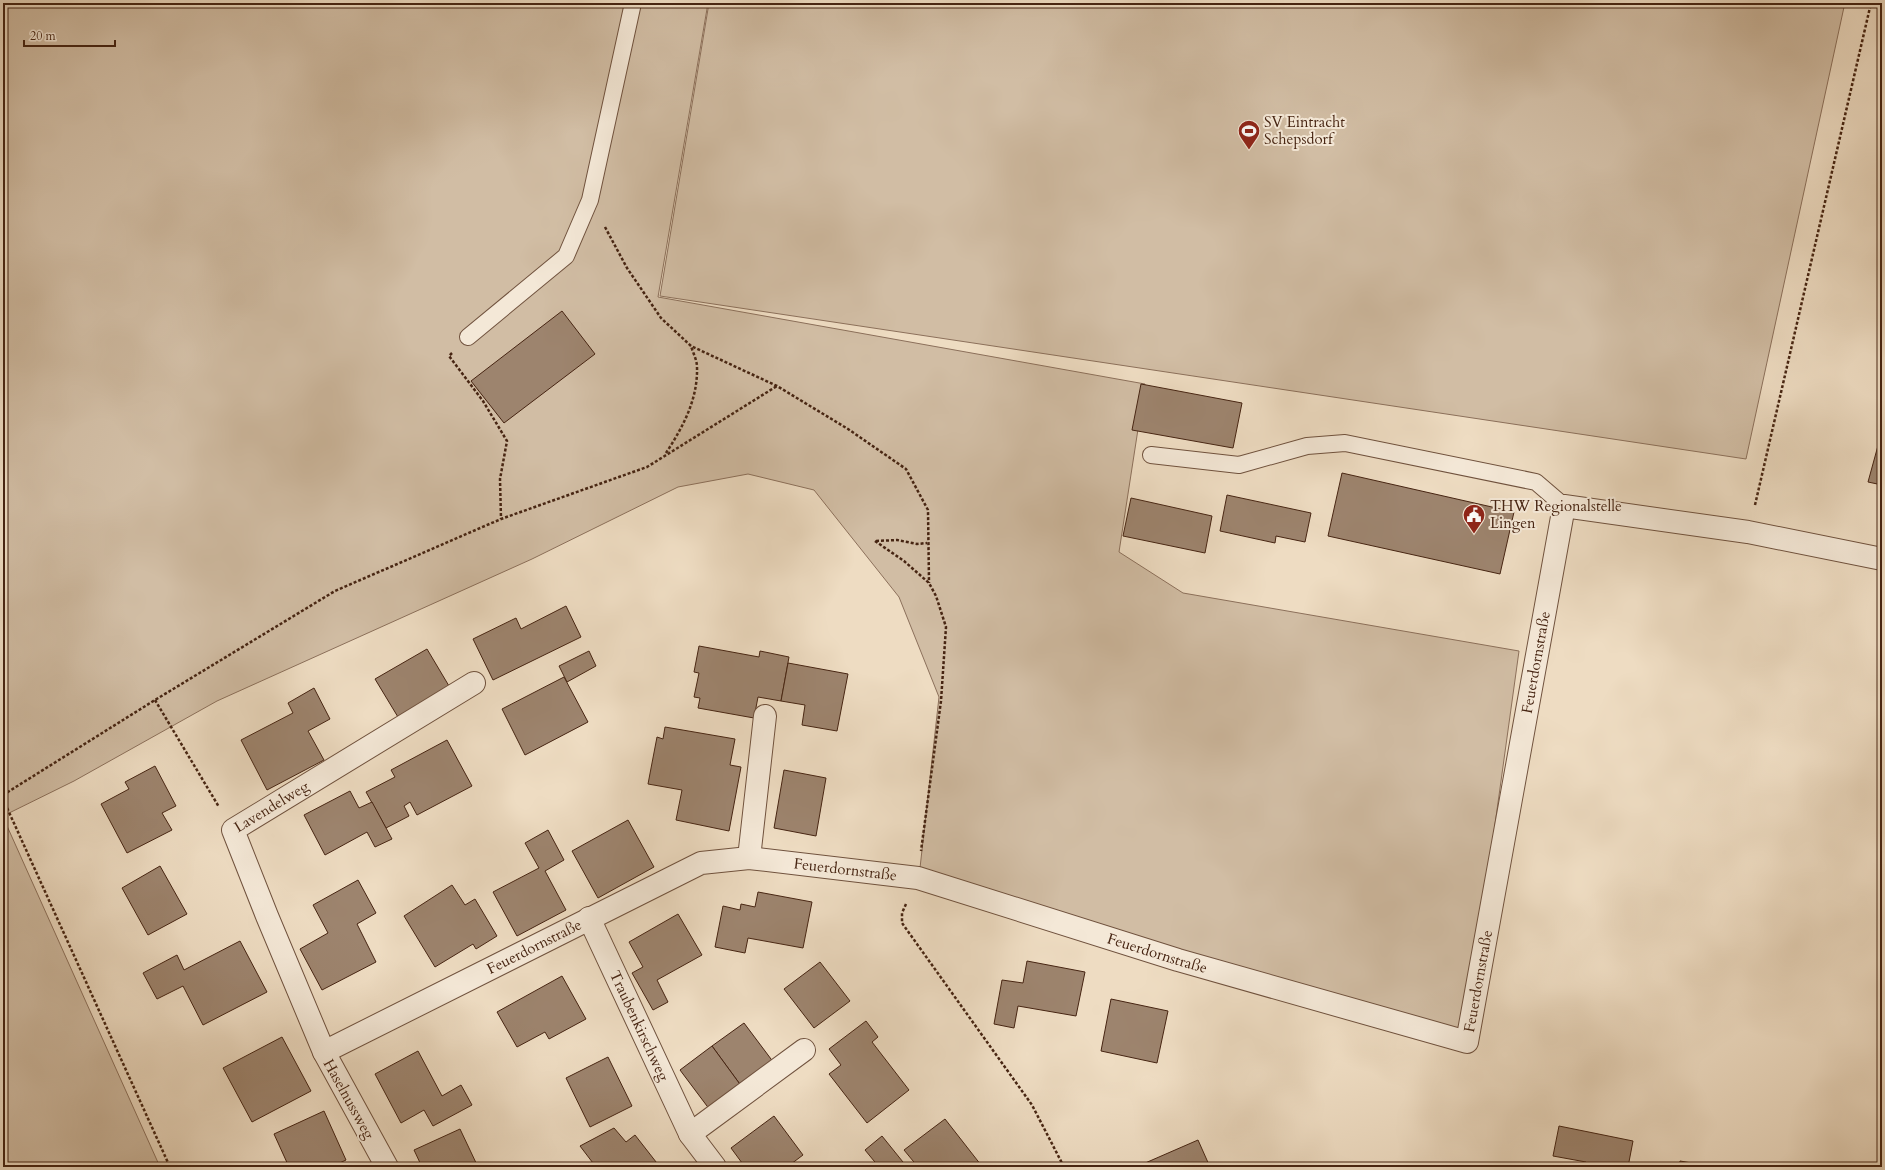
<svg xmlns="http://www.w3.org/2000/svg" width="1885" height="1170" font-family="Cardo,serif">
<rect width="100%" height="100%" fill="#eedcc2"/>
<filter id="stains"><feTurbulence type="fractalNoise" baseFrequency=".005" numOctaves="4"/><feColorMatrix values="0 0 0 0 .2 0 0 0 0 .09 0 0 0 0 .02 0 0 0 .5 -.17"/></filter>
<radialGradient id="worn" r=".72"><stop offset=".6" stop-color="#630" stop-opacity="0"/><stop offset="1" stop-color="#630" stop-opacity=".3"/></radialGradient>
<g fill="#d1bda4" stroke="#8c705b">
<polygon points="3,3 708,3 658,297 1145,384 1119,552 1183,593 1519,651 1465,1041 919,877 939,697 899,597 814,490 748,474 678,487 532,559 217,701 74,781 3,816"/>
<polygon points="709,3 1825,3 1844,7 1746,459 660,296"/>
<polygon points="3,817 160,1167 3,1167"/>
</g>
<g fill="#9d846e" stroke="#462412">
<polygon points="562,311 595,354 504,423 471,381"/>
<polygon points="1141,384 1242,403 1233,448 1132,430"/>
<polygon points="1882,431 1882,485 1868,482"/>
<polygon points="1342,473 1514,512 1500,574 1328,536"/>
<polygon points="1227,495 1311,513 1305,542 1276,536 1275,543 1220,531"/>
<polygon points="1131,498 1212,516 1205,553 1123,536"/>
<polygon points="566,606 581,637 493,680 473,639 516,618 521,629"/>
<polygon points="699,646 759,657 760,651 789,657 781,701 758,697 754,718 698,708 700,698 694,697 699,673 694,672"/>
<polygon points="427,649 452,691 401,722 375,679"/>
<polygon points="589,651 596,666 567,682 559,666"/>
<polygon points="788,663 848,674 837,731 802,725 805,705 781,701"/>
<polygon points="564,677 588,722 525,755 502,709"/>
<polygon points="314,688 330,719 308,731 324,760 267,790 241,740 293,713 288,703"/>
<polygon points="665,727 735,739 730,765 741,767 729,831 676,820 682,790 648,784 657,737 663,739"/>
<polygon points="447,740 472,786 417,815 410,802 404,806 409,816 386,828 366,792 395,777 391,770"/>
<polygon points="155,766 176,806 162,813 172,830 127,853 101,804 129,789 125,782"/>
<polygon points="784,770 826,778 816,836 774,828"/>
<polygon points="350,791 359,808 372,802 392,839 375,847 367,832 325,855 304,815"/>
<polygon points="628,820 654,867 598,898 572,851"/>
<polygon points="548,830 564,860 545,871 566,910 517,936 493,892 539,868 525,843"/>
<polygon points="160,866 187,914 148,935 122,888"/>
<polygon points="358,880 376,913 357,924 376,962 322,990 300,949 328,933 313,905"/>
<polygon points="452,885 465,905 475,899 497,936 476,949 473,944 435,967 404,916"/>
<polygon points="758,892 812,902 803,948 748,938 745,953 715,947 723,906 740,910 741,904 755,907"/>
<polygon points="678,914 702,955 657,980 668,1002 653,1010 632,973 643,967 629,942"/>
<polygon points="240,941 267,992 203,1025 183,986 157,999 143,973 177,955 184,970"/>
<polygon points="1027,961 1085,972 1076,1016 1018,1006 1014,1028 994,1024 1002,980 1023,983"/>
<polygon points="820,962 850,1001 814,1028 784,989"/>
<polygon points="562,976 586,1019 549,1039 545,1032 517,1047 497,1012"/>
<polygon points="1111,999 1168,1011 1157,1063 1101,1051"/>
<polygon points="866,1021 878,1037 872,1042 909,1090 867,1123 829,1074 841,1065 829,1049"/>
<polygon points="744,1023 774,1063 742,1087 712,1046"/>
<polygon points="282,1037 311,1091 252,1122 223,1068"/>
<polygon points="712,1046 742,1087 710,1110 680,1070"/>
<polygon points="418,1051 442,1096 461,1085 472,1105 433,1126 424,1110 401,1123 375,1074"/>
<polygon points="608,1057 632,1106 590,1127 566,1078"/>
<polygon points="324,1111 346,1160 331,1167 289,1167 274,1134"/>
<polygon points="774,1116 803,1155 787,1167 745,1167 731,1148"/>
<polygon points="945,1119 981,1165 979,1167 918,1167 904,1150"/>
<polygon points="1559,1126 1633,1141 1628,1167 1585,1167 1586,1162 1553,1156"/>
<polygon points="614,1128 626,1142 635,1135 660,1167 596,1167 580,1146"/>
<polygon points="460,1129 478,1167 422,1167 414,1150"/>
<polygon points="882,1136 907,1167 879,1167 865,1150"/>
<polygon points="1198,1140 1210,1167 1136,1167"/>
<polygon points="1680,1161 1715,1167 1679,1167"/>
</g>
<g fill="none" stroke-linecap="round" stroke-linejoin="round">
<g stroke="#70523e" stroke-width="18">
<g id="lane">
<polyline points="468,337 566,256 590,200 633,3"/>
<polyline points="1151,455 1239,465 1307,446 1345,443 1536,482 1564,506"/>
</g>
</g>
<g stroke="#70523e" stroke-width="24">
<g id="street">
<polyline points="749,858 765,716"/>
<path id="s1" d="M589,918L690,1134L715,1167"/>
<path id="s2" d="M324,1052L701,863L749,858L918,878L1178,960L1467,1042L1564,506L1748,532L1882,559"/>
<polyline points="690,1134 804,1050"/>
<path id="s3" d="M387,1167L324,1052L267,916L233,830L474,683"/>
</g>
</g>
<g stroke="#462412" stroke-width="2.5" stroke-dasharray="3 2" stroke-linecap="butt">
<polyline points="605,227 627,268 661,318 691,346 777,386 848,429 906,469 928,510 929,583"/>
<polyline points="452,353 449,356 483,401 507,441 500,479 501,519"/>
<path d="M666,453C683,427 698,399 697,367C697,360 693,353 691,346"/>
<polyline points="1755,505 1871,3"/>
<polyline points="875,541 904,561 929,583 936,596 946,627 941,701 921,851"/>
<polyline points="876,541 897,540 917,544 927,543"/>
<polyline points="155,700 219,807"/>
<polyline points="3,795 155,700 335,591 501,519 647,467 777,386"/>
<polyline points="3,799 170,1167"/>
<polyline points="906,904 902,913 902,923 1032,1105 1064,1167"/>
</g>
<use href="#lane" stroke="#f4e8d7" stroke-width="16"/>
<use href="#street" stroke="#f4e8d7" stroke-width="22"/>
</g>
<defs>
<g id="stadium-pin" transform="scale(1.15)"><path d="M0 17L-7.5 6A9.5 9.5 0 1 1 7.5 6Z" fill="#8f2418" stroke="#f4e8d7"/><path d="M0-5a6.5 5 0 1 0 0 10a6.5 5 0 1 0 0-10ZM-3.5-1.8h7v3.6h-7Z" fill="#fff"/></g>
<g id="civic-pin" transform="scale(1.15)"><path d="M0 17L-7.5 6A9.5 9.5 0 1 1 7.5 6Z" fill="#8f2418" stroke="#f4e8d7"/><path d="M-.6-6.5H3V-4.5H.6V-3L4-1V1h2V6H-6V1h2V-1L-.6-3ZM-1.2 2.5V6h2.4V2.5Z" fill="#fff"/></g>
</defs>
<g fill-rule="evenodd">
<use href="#stadium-pin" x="1249" y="131"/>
<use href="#civic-pin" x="1474" y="515"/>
</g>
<g text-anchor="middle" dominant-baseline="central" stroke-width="4" stroke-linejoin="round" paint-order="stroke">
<g font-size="15" fill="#462412" stroke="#f4e8d7" text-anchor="start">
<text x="1264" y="122">SV Eintracht<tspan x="1264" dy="17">Schepsdorf</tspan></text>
<text x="1490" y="506">THW Regionalstelle<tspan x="1490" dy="17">Lingen</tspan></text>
</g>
<g font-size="15" fill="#462412" stroke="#f4e8d7">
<text stroke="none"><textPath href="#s2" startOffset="1599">Feuerdornstraße</textPath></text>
<text stroke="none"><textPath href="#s3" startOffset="416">Lavendelweg</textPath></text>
<text stroke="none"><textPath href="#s2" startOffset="567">Feuerdornstraße</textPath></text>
<text stroke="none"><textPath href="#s2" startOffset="235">Feuerdornstraße</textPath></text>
<text stroke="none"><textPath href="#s2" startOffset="891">Feuerdornstraße</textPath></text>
<text stroke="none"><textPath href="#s2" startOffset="1275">Feuerdornstraße</textPath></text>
<text stroke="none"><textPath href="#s1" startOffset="119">Traubenkirschweg</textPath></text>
<text transform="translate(349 1099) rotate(61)">Haselnussweg</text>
</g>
</g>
<rect width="1885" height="1170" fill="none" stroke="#eedcc2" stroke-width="16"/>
<rect x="4" y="4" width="1877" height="1162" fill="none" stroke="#462412" stroke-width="2"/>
<rect x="8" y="8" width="1869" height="1154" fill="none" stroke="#462412"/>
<path d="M24 40v6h91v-6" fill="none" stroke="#462412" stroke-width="2"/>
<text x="30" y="40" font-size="12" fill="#462412" stroke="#f4e8d7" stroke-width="3" paint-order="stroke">20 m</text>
<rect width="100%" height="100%" filter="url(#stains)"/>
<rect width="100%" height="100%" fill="url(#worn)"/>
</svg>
